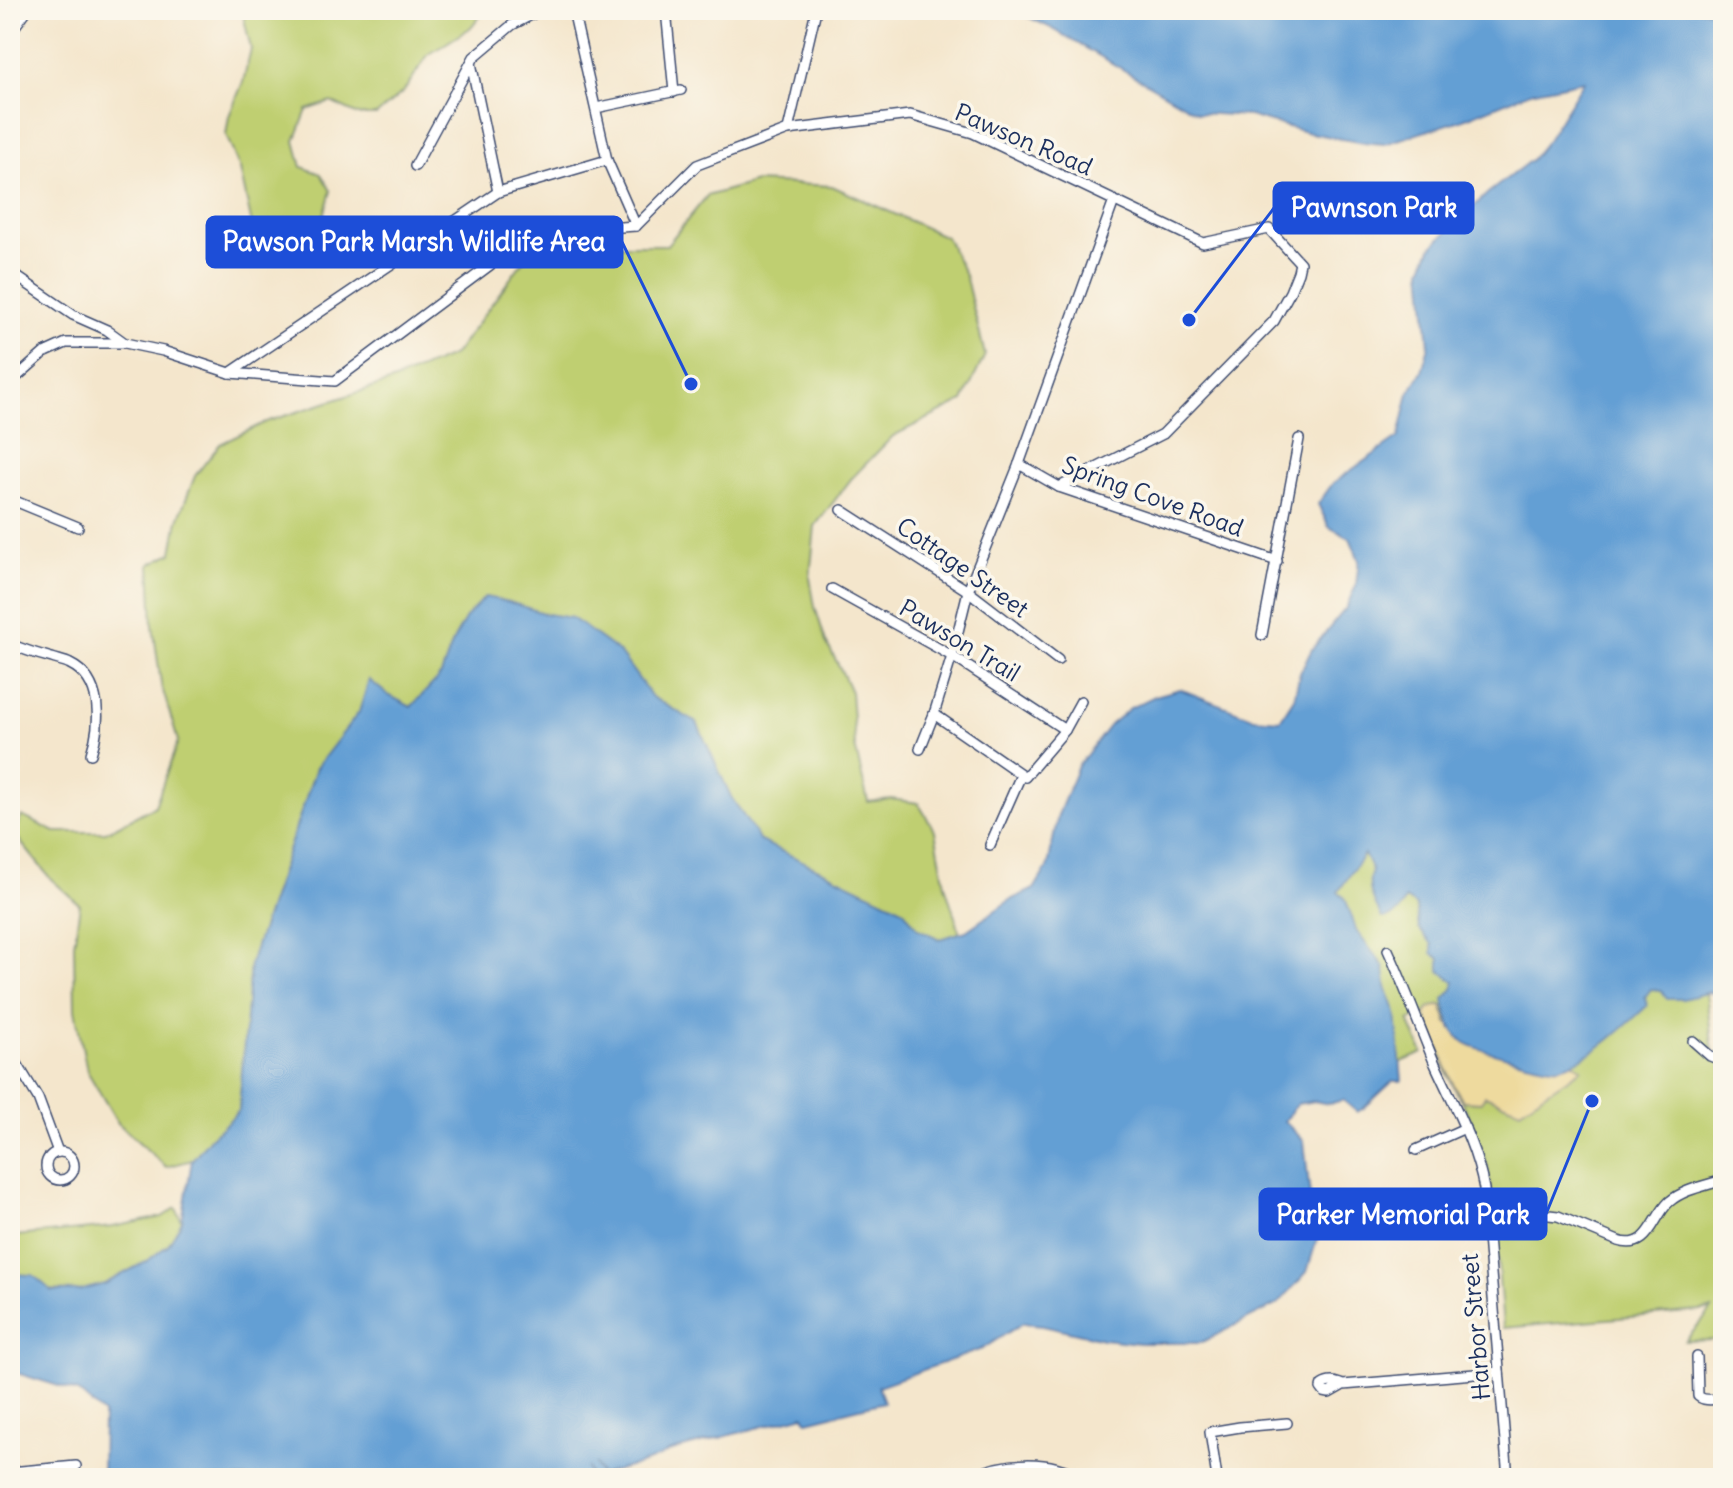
<svg xmlns="http://www.w3.org/2000/svg" width="1733" height="1488" font-family="Delius,sans-serif">
<rect width="100%" height="100%" fill="#fbf7ec"/>
<filter id="ink" filterUnits="userSpaceOnUse"><feTurbulence type="fractalNoise" baseFrequency=".0125" numOctaves="2"/><feDisplacementMap in="SourceGraphic" scale="16" xChannelSelector="R" yChannelSelector="G"/><feConvolveMatrix kernelMatrix="1 2 1 2 8 2 1 2 1" color-interpolation-filters="sRGB"/></filter>
<filter id="wash" filterUnits="userSpaceOnUse"><feTurbulence type="fractalNoise" baseFrequency=".006" numOctaves="4" result="noise"/><feDisplacementMap in="SourceGraphic" scale="32" xChannelSelector="R" yChannelSelector="G"/><feGaussianBlur stdDeviation="1.8" result="paint"/><feColorMatrix in="noise" values="0 0 0 0 0 0 0 0 0 0 0 0 0 0 0 0 0 1.4 0 .05"/><feComposite in="paint" operator="in"/></filter>
<g filter="url(#wash)">
<rect width="100%" height="100%" fill="#f4e6cc"/>
<g fill="#bfcf71" stroke="#6d7f68" stroke-width="2">
<polygon points="242,10 486,10 470,28 428,55 404,91 376,115 358,115 331,102 307,110 295,141 302,167 321,174 331,191 324,215 299,238 266,244 254,234 240,169 226,135 229,116 243,82 251,49"/>
<polygon points="756,182 832,186 946,237 965,275 985,355 963,401 893,436 852,478 815,526 810,578 815,607 826,642 840,668 851,692 855,746 868,802 891,799 918,803 935,831 945,885 960,933 940,939 918,929 903,909 760,841 731,797 697,723 652,697 619,652 572,618 546,614 509,602 485,597 467,616 454,639 441,675 411,707 388,695 369,680 360,712 316,768 250,964 239,1110 228,1122 211,1137 192,1160 166,1167 118,1123 87,1071 75,1010 74,944 80,905 50,878 14,834 22,816 55,832 106,832 155,806 178,741 161,684 153,626 150,564 172,553 178,520 195,476 220,444 266,422 390,382 454,355 535,245 667,245 707,196"/>
<polygon points="1365,853 1406,894 1646,989 1705,983 1713,1053 1723,1053 1723,1335 1714,1340 1685,1341 1712,1310 1503,1328 1493,1201 1487,1165 1470,1118 1452,1083 1422,1015 1409,1021 1423,1053 1390,1067 1357,932 1345,898 1337,893"/>
<polygon points="176,1208 182,1222 168,1245 147,1261 104,1284 79,1291 10,1289 10,1235 15,1236 113,1227 162,1217"/>
</g>
<polygon fill="#eeda9e" stroke="#84847e" stroke-width="2" points="1442,1005 1447,1023 1557,1068 1572,1062 1582,1069 1520,1110 1485,1096 1481,1102 1463,1101 1454,1086 1425,1014 1430,1008"/>
<path fill="#649fd4" stroke="#406799" stroke-width="2" d="M1014,10H1723V997L1710,992L1683,999H1667L1661,990L1651,989L1645,997L1647,1006C1623,1028 1592,1059 1560,1067C1550,1070 1474,1049 1464,1042C1449,1031 1447,1016 1444,999L1453,989L1455,982L1440,971V959L1432,953V944L1419,929L1416,906L1406,899C1400,911 1397,917 1382,918C1375,903 1365,888 1372,871L1364,854L1338,892L1345,898L1357,932L1384,967L1386,987L1396,1013L1402,1081H1393L1364,1108L1357,1112L1343,1100L1329,1104L1314,1101L1297,1104L1284,1121L1304,1141L1311,1206L1320,1229L1307,1272L1278,1304L1200,1343H1140L1103,1339L1043,1325L1023,1323L982,1349L878,1386L884,1402L807,1421L804,1415L668,1452C648,1465 624,1467 601,1475L595,1464L601,1478H592L587,1467L590,1478H102L103,1414L78,1392L10,1371V1274L33,1275L52,1291H78L105,1284L147,1261L168,1245L182,1222L192,1160L211,1137L228,1122L239,1110L250,964L316,768L359,712L369,680L388,695L411,707L441,675L454,639L467,616L485,597L509,602L546,614L572,618L619,652L652,697L697,723L731,797L760,841L903,909L918,929L940,939L966,931L1010,900L1034,889L1048,866L1058,815L1078,766L1110,725L1130,708L1155,696L1180,689L1254,718L1280,720L1294,698L1300,673L1312,649L1346,608L1356,585L1359,560L1350,538L1329,527L1318,504L1333,483L1399,437L1409,393L1422,371L1429,346L1422,269L1432,246L1488,193L1531,160L1547,140L1584,81L1530,92L1461,120L1385,144L1358,142L1306,132L1249,116L1198,113L1051,28Z"/>
</g>
<g filter="url(#ink)">
<g fill="none" stroke-linecap="round" stroke-linejoin="round">
<g stroke="#3c4a6e" stroke-width="12">
<g id="street">
<polyline points="573,10 607,160 636,226"/>
<polyline points="666,10 674,92"/>
<polyline points="10,33 27,10"/>
<polyline points="471,63 498,192"/>
<polyline points="596,108 681,90"/>
<polyline points="788,130 816,10"/>
<polyline points="415,166 474,57 512,25 541,10"/>
<polyline points="10,272 73,315 107,330 125,343 163,351 230,373 335,381 533,233 636,226 697,165 788,130 910,115 973,133 1203,243 1269,229 1300,263 1298,272 1290,292 1274,321 1163,434 1059,487"/>
<polyline points="230,373 498,192 607,160"/>
<polyline points="10,383 44,353 66,343 125,343"/>
<polyline points="1019,464 1059,487 1277,561"/>
<polyline points="10,499 78,527"/>
<polyline points="842,510 968,591 1058,660"/>
<polyline points="832,589 952,656 1065,730"/>
<polyline points="1262,635 1299,439"/>
<path d="M10,644C24,650 37,654 52,658C57,660 65,661 70,664C103,680 101,724 91,754"/>
<polyline points="934,714 1025,777 1065,730 1081,701"/>
<polyline points="920,749 934,714 952,656 968,591 1019,464 1114,201"/>
<polyline points="990,845 1021,775"/>
<path d="M1388,950C1405,987 1419,1026 1435,1064C1454,1106 1476,1144 1484,1189L1508,1478"/>
<polyline points="1693,1041 1710,1056 1723,1061"/>
<polyline points="10,1052 38,1098 58,1152"/>
<polyline points="1416,1150 1465,1128"/>
<circle cx="60" cy="1166" r="14"/>
<path d="M1486,1214L1522,1212L1558,1216L1618,1241C1650,1251 1652,1218 1669,1202C1684,1189 1705,1186 1723,1180"/>
<path d="M1697,1357L1698,1396C1705,1402 1715,1399 1723,1399"/>
<path d="M1343,1385L1329,1393L1324,1392L1321,1388L1322,1385C1330,1380 1335,1382 1343,1385L1499,1372"/>
<polyline points="10,1472 76,1466"/>
<path d="M969,1478C1003,1461 1049,1458 1081,1478"/>
<polyline points="1217,1478 1210,1432 1240,1427 1287,1423"/>
</g>
</g>
<use href="#street" stroke="#fff" stroke-width="9"/>
</g>
</g>
<g text-anchor="middle" dominant-baseline="central" stroke-width="7" stroke-linejoin="round" paint-order="stroke">
<g font-size="24" fill="#1b2f5e" stroke="#fbf7ec">
<text transform="translate(1024 139) rotate(23)">Pawson Road</text>
<text transform="translate(1153 496) rotate(20)">Spring Cove Road</text>
<text transform="translate(963 567) rotate(35)">Cottage Street</text>
<text transform="translate(960 640) rotate(31)">Pawson Trail</text>
<text transform="translate(1475 1327) rotate(-95)">Harbor Street</text>
</g>
</g>
<path fill="none" stroke="#1d4ed8" stroke-width="3" d="M1189 320L1274 208M691 384L622 242M1592 1101L1546 1214"/>
<g fill="#1d4ed8" stroke="#fbf7ec" stroke-width="3">
<circle cx="1189" cy="320" r="8"/>
<circle cx="691" cy="384" r="8"/>
<circle cx="1592" cy="1101" r="8"/>
</g>
<g fill="#1d4ed8" stroke="#1d4ed8" stroke-width="3">
<rect x="1274" y="183" width="199" height="50" rx="8"/>
<rect x="207" y="217" width="415" height="50" rx="8"/>
<rect x="1260" y="1189" width="286" height="50" rx="8"/>
</g>
<g font-size="26" text-anchor="middle" font-weight="bold" fill="#fff">
<text x="1374" y="217">Pawnson Park</text>
<text x="414" y="251">Pawson Park Marsh Wildlife Area</text>
<text x="1403" y="1224">Parker Memorial Park</text>
</g>
<rect width="1733" height="1488" fill="none" stroke="#fbf7ec" stroke-width="40"/>
</svg>
